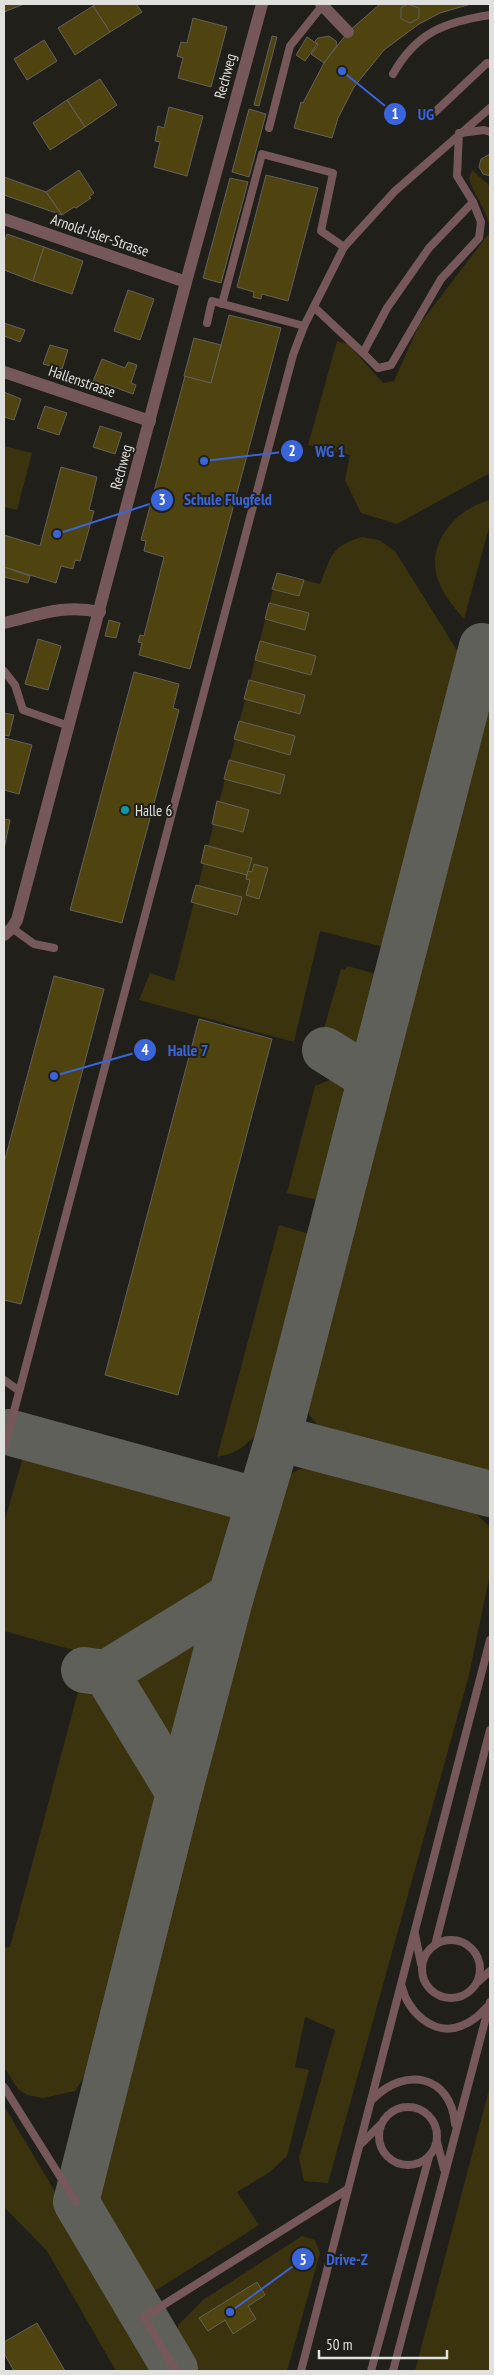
<svg xmlns="http://www.w3.org/2000/svg" width="494" height="2375" font-family="'PT Sans Narrow',sans-serif">
<rect width="100%" height="100%" fill="#201f1a"/>
<g fill="#3b330e">
<path d="M472,170L490,186V231C488,210 475,198 469,178Z"/>
<polygon points="490,232 490,473 397,524 361,513 345,480 350,455 308,445 337,341 348,344 383,383 394,381 419,325"/>
<polygon points="4,446 32,453 17,510 4,507"/>
<path d="M490,500V524L464,619C452,605 440,591 436,573C429,538 459,508 490,500Z"/>
<path d="M362,537L379,540L395,551L460,655L388,948L320,931L294,1042L139,1000L150,973L174,981L277,573L320,584C332,555 330,547 362,537Z"/>
<polygon points="490,712 490,1481 329,1437 309,1415 307,1373 476,723"/>
<path d="M347,966L376,974L375,978L381,979C375,1000 368,1050 341,1052C336,1053 330,1051 325,1050L327,1044L320,1042L341,969L345,970Z"/>
<polygon points="334,1078 343,1082 350,1101 322,1201 287,1193 315,1086"/>
<path d="M279,1225L316,1236L263,1428C247,1444 240,1453 217,1457Z"/>
<polygon points="27,1443 211,1494 230,1514 231,1538 100,2053 75,2091 43,2098 27,2095 18,2089 4,2067 4,1948 10,1947 88,1654 4,1631 4,1523"/>
<path d="M318,1465L387,1481L465,1503L490,1527V1574L469,1675L328,2183L304,2181L299,2158L335,2030L305,2017L295,2067L309,2070L287,2156L270,2172L237,2192L259,2225L158,2289L149,2292L142,2289C132,2273 120,2257 112,2240C97,2210 99,2176 100,2145L271,1499C285,1476 291,1469 318,1465Z"/>
<polygon points="490,2086 490,2371 415,2371"/>
<polygon points="4,2106 162,2371 116,2371 47,2251 4,2207"/>
<polygon points="302,2236 315,2240 320,2253 287,2371 191,2371 177,2349 178,2325 203,2300"/>
</g>
<g fill="none" stroke-linecap="round" stroke-linejoin="round">
<g stroke="#60605b" stroke-width="46">
<polyline points="325,1050 370,1078"/>
<polyline points="8,1432 259,1501"/>
<polyline points="278,1438 490,1494"/>
<polyline points="84,1670 106,1673 179,1793"/>
<polyline points="106,1673 231,1596"/>
<polyline points="175,2369 76,2202 179,1793 231,1596 278,1438 482,646"/>
</g>
</g>
<g fill="#4f440f" stroke="#63615b">
<polygon points="4,4 24,4 4,12"/>
<polygon points="96,4 136,4 142,12 110,32 93,6"/>
<polygon points="380,4 471,4 440,13 419,24 384,50 354,87 338,118 332,138 294,128 301,102 303,103 324,63 348,32"/>
<polygon points="408,4 419,8 419,18 410,23 401,19 401,8"/>
<polygon points="93,6 110,32 75,55 58,28"/>
<polygon points="193,18 227,27 211,87 178,78 183,58 177,56 181,42 187,43"/>
<polygon points="272,36 277,37 259,106 254,105"/>
<polygon points="329,36 336,41 337,45 324,63 311,54 318,45 315,41 318,38"/>
<polygon points="307,37 317,44 305,61 296,55"/>
<polygon points="44,40 57,61 27,80 14,59"/>
<polygon points="100,79 117,105 85,127 67,100"/>
<polygon points="67,100 85,127 50,150 33,123"/>
<polygon points="169,107 203,116 187,176 154,167 160,142 155,141 158,126 164,128"/>
<polygon points="249,109 266,114 249,177 232,172"/>
<polygon points="490,154 490,176 483,174 479,167 481,159"/>
<polygon points="79,170 94,193 89,197 91,198 76,208 74,207 62,215 46,192"/>
<polygon points="266,175 318,188 288,301 262,294 261,299 253,297 254,292 237,287"/>
<polygon points="4,177 46,192 62,215 4,195"/>
<polygon points="230,178 248,182 221,283 203,278"/>
<polygon points="7,234 44,247 33,281 4,270 4,243"/>
<polygon points="44,247 83,261 72,294 33,281"/>
<polygon points="128,290 154,299 140,340 114,331"/>
<polygon points="229,315 281,328 190,669 139,655 142,643 138,642 140,635 144,636 164,557 144,551 146,541 141,540 185,376 211,383"/>
<polygon points="4,323 25,330 20,342 4,336"/>
<polygon points="194,338 221,345 211,383 184,376"/>
<polygon points="50,345 68,350 62,369 43,364"/>
<polygon points="102,359 125,368 128,362 137,365 131,383 136,385 133,394 106,384 104,389 92,384"/>
<polygon points="4,392 21,399 14,420 4,417"/>
<polygon points="45,406 67,413 59,435 37,428"/>
<polygon points="100,426 122,433 115,454 93,447"/>
<polygon points="61,467 97,477 89,510 94,511 80,561 75,560 73,569 61,566 56,583 4,567 4,535 40,546"/>
<polygon points="4,567 30,576 28,583 4,577"/>
<polygon points="277,573 304,580 299,596 272,589"/>
<polygon points="269,603 309,613 305,630 265,619"/>
<polygon points="109,620 120,623 116,638 105,636"/>
<polygon points="38,639 61,646 48,690 25,684"/>
<polygon points="260,641 316,656 311,675 255,660"/>
<polygon points="134,672 179,684 173,708 179,710 122,923 70,910"/>
<polygon points="249,680 305,695 300,714 244,699"/>
<polygon points="4,713 14,715 9,736 4,735"/>
<polygon points="239,721 295,736 290,755 234,739"/>
<polygon points="5,738 32,745 19,794 4,790"/>
<polygon points="229,760 285,775 280,794 224,779"/>
<polygon points="217,801 249,810 243,832 212,824"/>
<polygon points="4,819 10,820 4,849"/>
<polygon points="205,845 252,858 247,875 201,863"/>
<polygon points="254,864 268,868 259,899 246,895 250,880 246,879 248,871 252,872"/>
<polygon points="196,885 242,897 237,915 191,902"/>
<polygon points="54,976 104,989 21,1304 4,1300 4,1163"/>
<polygon points="199,1019 272,1039 178,1395 105,1375"/>
<polygon points="257,2282 265,2295 248,2306 256,2319 233,2334 225,2320 208,2331 199,2318"/>
<polygon points="37,2323 65,2371 14,2371 4,2353 4,2342"/>
</g>
<g fill="none" stroke-linecap="round" stroke-linejoin="round">
<g stroke="#76585b" stroke-width="8">
<path d="M393,74C416,33 444,22 490,15"/>
<polyline points="435,112 487,63 490,64"/>
<polyline points="269,128 290,46 322,6"/>
<polyline points="461,133 484,130 490,132"/>
<polyline points="222,304 262,154 333,173 321,231 344,247"/>
<polyline points="314,307 363,353 387,308 429,248 473,202 457,176 459,133"/>
<polyline points="207,323 212,301 304,326"/>
<polyline points="363,353 378,368 391,365 441,279 479,238 481,222 473,202"/>
<polyline points="4,671 15,685 23,710 69,726"/>
<polyline points="12,928 34,944 54,948"/>
<polyline points="4,1380 18,1390"/>
<polyline points="4,1449 293,355 304,326 344,247 395,191 490,108"/>
<polyline points="415,1934 421,1964"/>
<circle cx="451" cy="1969" r="29"/>
<polyline points="435,1945 490,1730"/>
<polyline points="479,1981 490,1971"/>
<path d="M402,1987C407,2011 434,2037 461,2026C473,2022 480,2014 489,2005"/>
<polyline points="4,2087 76,2202"/>
<path d="M373,2099C405,2066 451,2075 455,2124"/>
<circle cx="408" cy="2136" r="29"/>
<polyline points="437,2142 444,2169"/>
<polyline points="362,2143 380,2125"/>
<polyline points="176,2371 144,2317 348,2189"/>
<polyline points="301,2371 490,1640"/>
<polyline points="371,2371 429,2157"/>
<polyline points="393,2371 490,2002"/>
</g>
<g stroke="#76585b" stroke-width="12">
<polyline points="321,4 348,32"/>
<polyline points="4,219 186,282"/>
<polyline points="4,372 150,421"/>
<path d="M4,623C39,615 63,604 100,612"/>
<polyline points="4,935 12,928 17,920 186,282 262,4"/>
</g>
</g>
<circle fill="#0f9aa8" stroke="#201f1a" stroke-width="2" cx="125" cy="810" r="5"/>
<g text-anchor="middle" dominant-baseline="central" stroke-width="4" stroke-linejoin="round" paint-order="stroke">
<g font-size="15" fill="#e0e0dc" stroke="#201f1a">
<text transform="translate(225 76) rotate(-75)">Rechweg</text>
<text transform="translate(100 235) rotate(19)">Arnold-Isler-Strasse</text>
<text transform="translate(82 381) rotate(19)">Hallenstrasse</text>
<text transform="translate(121 467) rotate(-75)">Rechweg</text>
</g>
<g font-size="15" fill="#e0e0dc" stroke="#201f1a" text-anchor="start">
<text x="135" y="810">Halle 6</text>
</g>
</g>
<path fill="none" stroke="#3a64d9" stroke-width="2" d="M342 71L395 114M204 461L292 451M57 534L162 500M54 1076L145 1050M230 2312L303 2259"/>
<g fill="#3a64d9" stroke="#201f1a" stroke-width="2">
<circle cx="342" cy="71" r="5"/>
<circle cx="204" cy="461" r="5"/>
<circle cx="57" cy="534" r="5"/>
<circle cx="54" cy="1076" r="5"/>
<circle cx="230" cy="2312" r="5"/>
<circle cx="395" cy="114" r="12"/>
<circle cx="292" cy="451" r="12"/>
<circle cx="162" cy="500" r="12"/>
<circle cx="145" cy="1050" r="12"/>
<circle cx="303" cy="2259" r="12"/>
</g>
<g font-size="15" text-anchor="middle" font-weight="bold" fill="#fff">
<text x="395" y="119">1</text>
<text x="292" y="456">2</text>
<text x="162" y="505">3</text>
<text x="145" y="1055">4</text>
<text x="303" y="2265">5</text>
</g>
<g font-size="16" text-anchor="middle" font-weight="bold" fill="#3a64d9" stroke="#201f1a" stroke-width="4" stroke-linejoin="round" paint-order="stroke">
<text x="426" y="120">UG</text>
<text x="330" y="457">WG 1</text>
<text x="228" y="505">Schule Flugfeld</text>
<text x="188" y="1056">Halle 7</text>
<text x="347" y="2265">Drive-Z</text>
</g>
<rect width="494" height="2375" fill="none" stroke="#e0e0dc" stroke-width="10"/>
<path d="M319 2350v8h128v-8" fill="none" stroke="#e0e0dc" stroke-width="2.5"/>
<text x="326" y="2350" font-size="15" fill="#e0e0dc" stroke="#201f1a" stroke-width="4" paint-order="stroke">50 m</text>
</svg>
